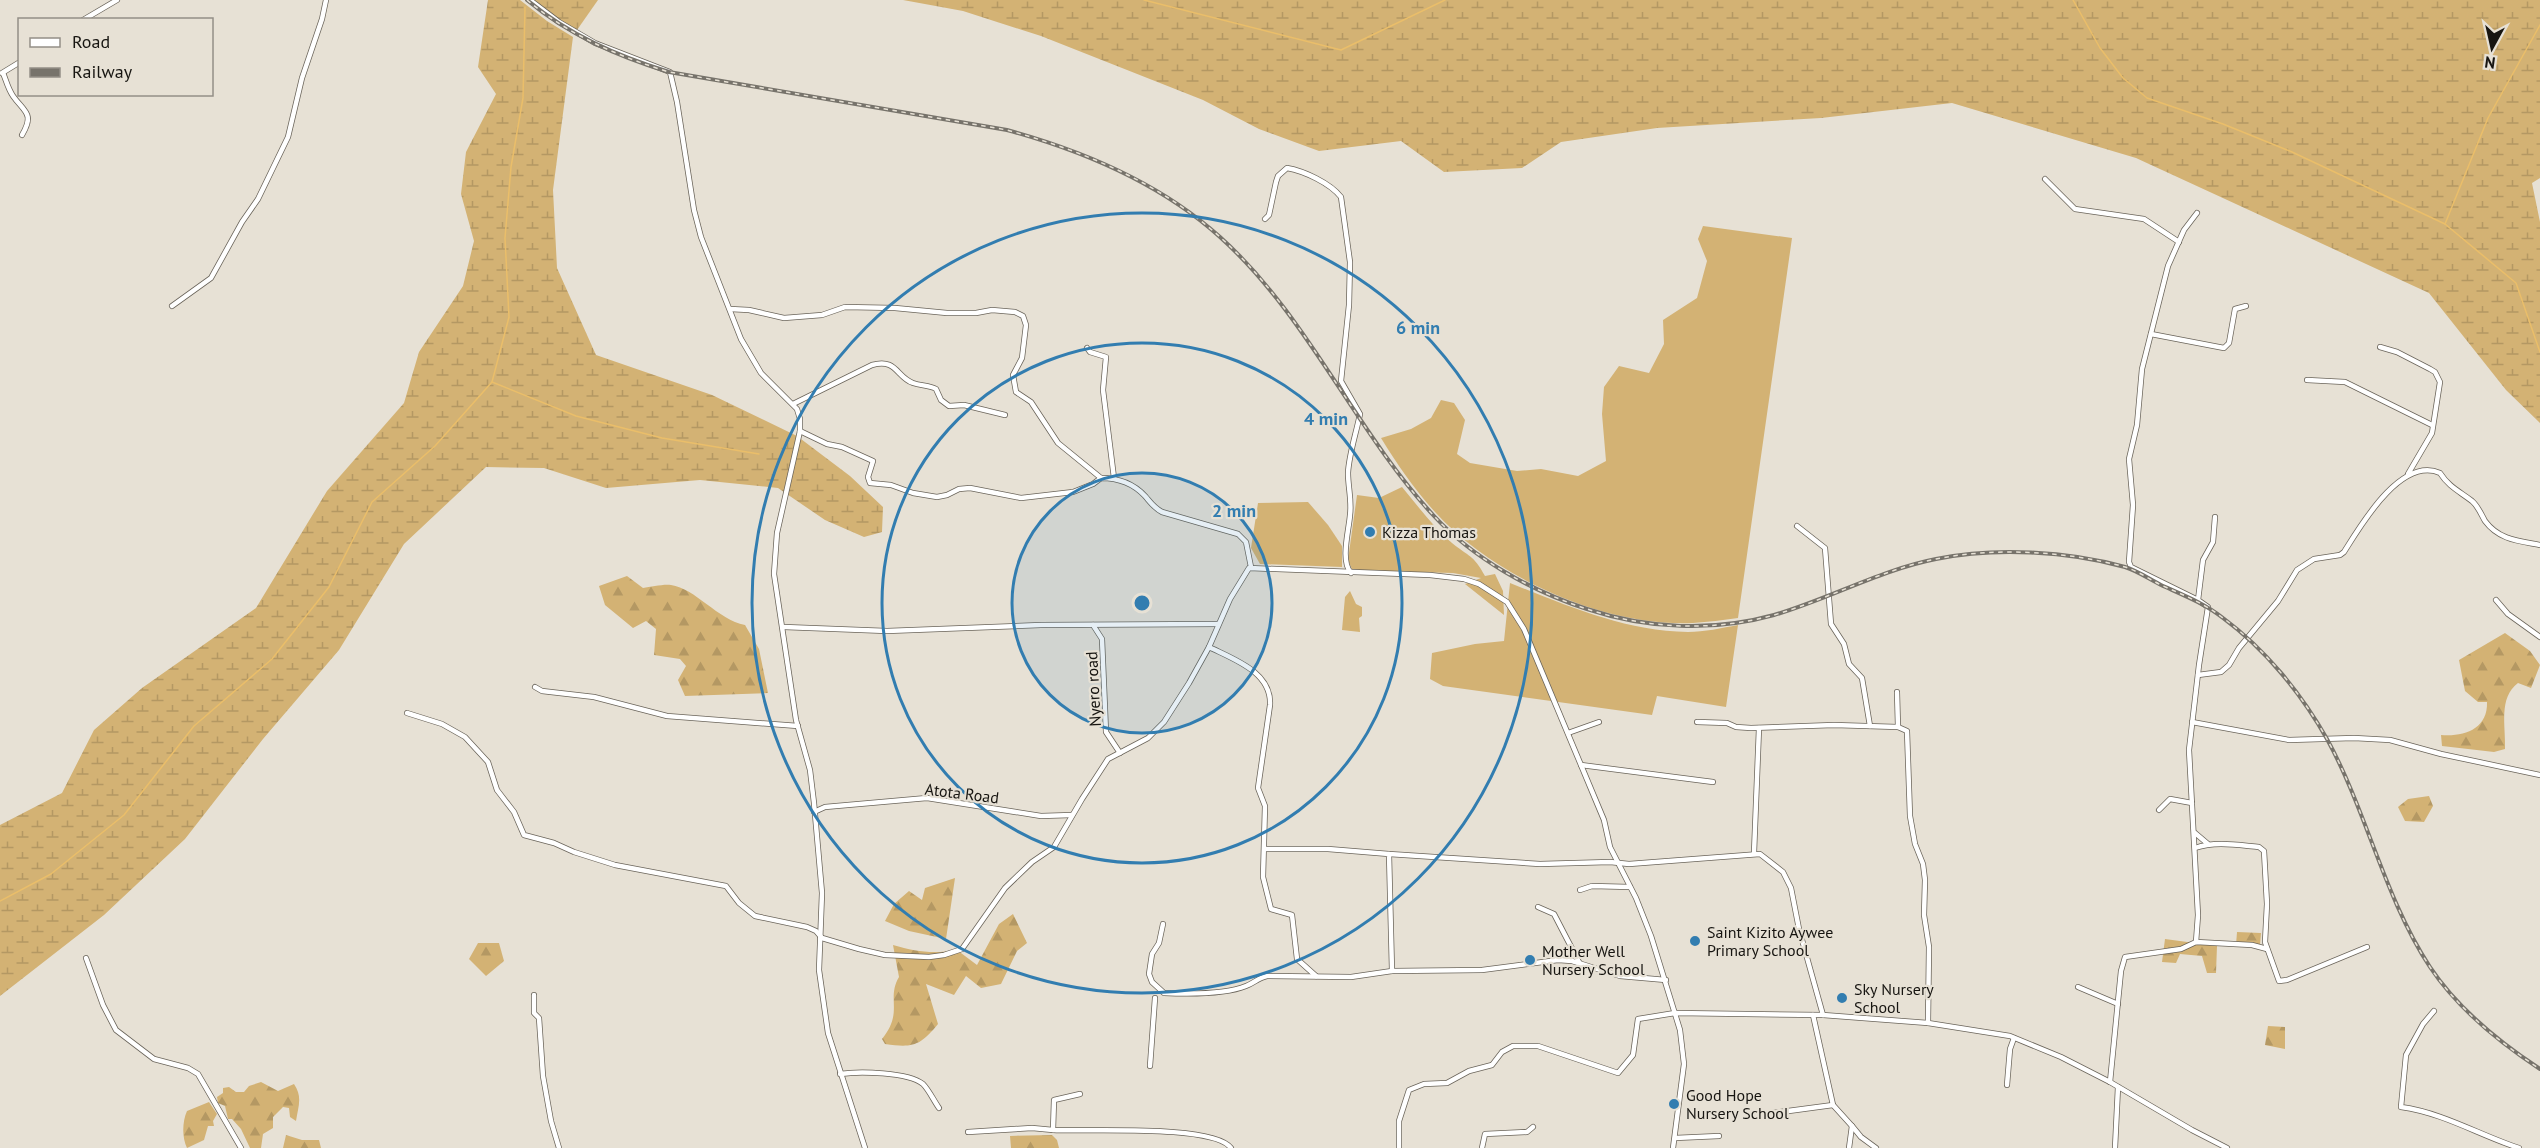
<svg xmlns="http://www.w3.org/2000/svg" width="2540" height="1148" font-family="'PT Sans',sans-serif">
<defs>
<pattern id="forest-firs" width="22" height="20" patternUnits="userSpaceOnUse" patternTransform="scale(1.5)"><rect width="22" height="20" fill="#d3b274"/><path d="M5 1l3.5 6h-7zM16 11l3.5 6h-7z" fill="#b49863"/></pattern>
<pattern id="wetland-marsh" width="20" height="14" patternUnits="userSpaceOnUse" patternTransform="scale(1.5)"><rect width="20" height="14" fill="#d3b274"/><path d="M1 5h8M5 5V1M11 12h8M15 12V8" fill="none" stroke="#b49863"/></pattern>
</defs>
<rect width="100%" height="100%" fill="#e7e1d5"/>
<g fill="#d3b274">
<path d="M1703,226L1792,238L1738,618C1723,620 1708,622 1693,623C1604,627 1494,577 1435,512C1414,489 1397,464 1381,438L1411,429L1431,418L1441,400L1454,403L1465,420L1457,454L1470,463L1517,471L1541,469L1578,476L1606,461L1602,414L1604,387L1619,366L1649,373L1664,344L1663,320L1697,298L1707,261L1698,239Z"/>
<path d="M1402,487C1418,506 1433,527 1452,543C1469,557 1473,554 1485,576L1495,574L1503,591L1504,615L1465,584L1481,578L1453,573L1379,571L1354,574L1348,560L1357,495L1379,498Z"/>
<polygon points="1308,502 1328,525 1342,546 1342,567 1260,564 1251,548 1258,503"/>
<path d="M1510,583C1568,606 1624,631 1688,632C1704,632 1722,628 1738,625L1726,707L1657,696L1652,715L1443,686L1430,679L1432,653L1475,644L1504,641Z"/>
<polygon points="1350,591 1356,604 1362,607 1362,616 1359,618 1360,632 1342,630 1345,597"/>
</g>
<g fill="url(#forest-firs)">
<path d="M627,576L643,588C651,587 663,584 671,585C695,588 718,620 745,625L759,649L768,693L685,696L678,680L686,666L680,659L654,655L656,629L646,621L633,628L605,605L599,586Z"/>
<path d="M2505,633L2530,651L2540,665L2531,688L2518,683C2498,698 2506,726 2505,749L2494,752L2442,746L2441,735C2464,737 2488,729 2487,702H2478L2465,691L2459,660Z"/>
<polygon points="2429,796 2433,806 2424,822 2405,821 2398,807 2408,799"/>
<polygon points="955,878 946,939 909,931 885,921 894,904 909,891 922,900 925,888"/>
<path d="M1013,914L1027,943L1017,951L1001,984L981,988L966,976L954,995L926,984L938,1024C920,1046 913,1048 885,1044L882,1039C904,1012 886,999 899,977L893,945C916,952 934,954 957,950L977,965L999,924Z"/>
<polygon points="2237,932 2261,933 2260,945 2236,945"/>
<polygon points="2165,939 2217,946 2216,973 2207,973 2202,956 2180,954 2176,963 2162,962"/>
<polygon points="478,943 499,943 504,961 486,976 469,959"/>
<polygon points="2268,1026 2285,1027 2285,1049 2265,1045"/>
<path d="M261,1082L278,1091L294,1084C303,1097 298,1107 296,1121L290,1117L289,1108L283,1107L273,1117V1128L263,1134L261,1148H250L241,1129L232,1119H228L225,1106L218,1103L217,1097L223,1093V1088L229,1087L236,1092H244L249,1086Z"/>
<path d="M209,1102L217,1114L213,1121L214,1126H208L204,1140L187,1148C182,1138 182,1122 187,1111Z"/>
<polygon points="286,1135 302,1140 319,1140 321,1148 283,1148"/>
<polygon points="1052,1135 1057,1140 1059,1148 1011,1148 1010,1136"/>
</g>
<g fill="url(#wetland-marsh)">
<polygon points="488,0 520,0 547,21 573,37 553,190 557,268 596,355 712,395 797,436 850,476 883,507 882,532 864,537 825,520 778,488 700,480 606,488 544,468 486,467 404,544 339,650 263,739 185,839 104,915 0,996 0,825 62,793 94,730 142,688 256,608 327,491 404,403 419,352 463,286 474,241 461,194 466,152 496,94 478,67"/>
<polygon points="533,0 598,0 577,30 551,15"/>
<polygon points="903,0 2540,0 2540,178 2532,183 2540,222 2540,423 2506,390 2429,293 2136,158 1952,103 1821,118 1657,128 1561,142 1522,168 1444,172 1401,141 1319,151 1259,129 1203,100 1041,36 963,11"/>
</g>
<g fill="none" stroke-linecap="round" stroke-linejoin="round">
<g stroke="#eabe6a" stroke-width="1.5">
<polyline points="1144,0 1341,50 1445,0"/>
<polyline points="2073,0 2100,48 2123,78 2147,98 2223,124 2292,152 2445,224 2516,283 2540,352"/>
<polyline points="2445,224 2488,118 2540,25"/>
<polyline points="492,382 576,416 662,438 759,454"/>
<polyline points="0,901 51,874 124,815 194,726 272,659 329,587 372,502 435,446 492,382 509,317 505,238 511,167 523,98 525,7"/>
</g>
<g stroke="#6a645a" stroke-width="6">
<g id="minor">
<polyline points="530,0 559,22 595,43 670,72 677,102 694,210 701,237 741,339 761,373 797,409 800,419 800,431 777,533 774,574 796,720 810,770 814,803 822,893 819,970 828,1033 865,1148"/>
<polyline points="83,20 117,0"/>
<polyline points="2,73 20,62"/>
<path d="M3,73C6,80 8,89 13,96C24,112 35,113 22,135"/>
<polyline points="2045,179 2075,209 2144,219 2179,242"/>
<polyline points="2197,213 2184,230 2168,266 2142,369 2137,425 2129,459 2133,505 2129,562 2131,567 2198,600"/>
<path d="M1265,219L1269,215L1276,182L1278,176L1287,168C1304,171 1330,183 1341,197L1350,262L1349,305L1341,381L1360,414C1356,434 1349,454 1348,473C1348,487 1352,501 1350,515C1349,530 1340,561 1351,573"/>
<polyline points="172,306 211,278 242,222 258,199 288,137 302,78 322,19 326,0"/>
<polyline points="730,309 749,310 784,318 822,315 845,307 895,308 947,313 976,313 992,310 1015,312 1023,316 1026,325 1022,358 1013,375 1016,392 1031,402 1058,443 1101,478"/>
<polyline points="2151,334 2224,348 2229,343 2235,309 2246,306"/>
<polyline points="2380,347 2397,352 2430,369 2435,372 2440,382 2432,433 2408,474"/>
<polyline points="1087,348 1090,352 1106,357 1103,390 1114,478"/>
<polyline points="2307,380 2345,382 2432,425"/>
<path d="M793,404L872,365C897,358 896,377 913,383C921,386 929,385 936,389L941,400L949,406L964,405L1005,415"/>
<path d="M800,431L827,444L842,447L873,461L868,477L870,483L891,485L913,493L937,497L947,495L959,489L970,488L1021,498L1073,492L1093,484L1101,478C1119,478 1133,483 1145,496C1151,503 1154,508 1162,512L1238,534L1246,542L1251,567"/>
<polyline points="1797,526 1825,548 1831,624 1844,644 1849,664 1862,678 1870,726"/>
<polyline points="2496,600 2508,614 2540,637"/>
<polyline points="1093,625 1102,639 1106,732 1120,753"/>
<polyline points="784,627 887,631 1041,625 1218,624"/>
<path d="M1209,647C1233,659 1272,672 1270,705L1258,788L1265,806L1263,877L1271,909L1292,915L1297,959L1316,976"/>
<path d="M2198,675L2221,672L2229,665L2239,648L2278,601L2297,570L2314,559L2340,555L2344,552C2361,525 2401,456 2440,473C2449,487 2459,491 2472,501C2478,506 2481,514 2485,521C2499,540 2519,541 2540,545"/>
<polyline points="535,687 542,691 594,697 667,716 798,726"/>
<polyline points="1897,692 1898,727"/>
<polyline points="407,713 442,724 465,737 488,762 497,790 514,812 524,835 554,843 574,852 615,865 726,886 739,903 755,916 807,927 816,931 822,938 859,949 885,955 929,957 944,955 962,949 1005,888 1032,862 1054,847 1082,799 1108,759 1148,738 1164,722 1189,683 1209,647 1230,599 1249,568 1430,575 1464,579 1479,584 1507,602 1524,629 1604,820 1610,847 1636,898 1651,936 1680,1030 1684,1064 1673,1148"/>
<polyline points="1697,722 1727,723 1736,727 1751,728 1834,725 1898,727 1907,731 1910,816 1915,844 1923,864 1925,880 1924,915 1929,947 1928,1023"/>
<polyline points="2192,722 2289,740 2354,738 2390,740 2441,754 2540,775"/>
<polyline points="1568,733 1599,722"/>
<polyline points="1581,765 1713,782"/>
<polyline points="2159,810 2170,799 2192,803"/>
<polyline points="814,812 825,807 927,798 1041,816 1072,815"/>
<polyline points="2195,833 2208,844"/>
<path d="M2195,848C2215,841 2237,845 2259,847L2264,851L2267,904L2265,942L2279,981L2287,980L2367,947"/>
<polyline points="1265,849 1328,849 1389,854 1392,971"/>
<polyline points="1754,853 1759,728"/>
<polyline points="1389,854 1540,864 1610,862 1629,864 1760,854 1783,872 1791,888 1799,929 1823,1015"/>
<polyline points="1580,890 1592,886 1630,887"/>
<polyline points="1538,907 1554,914 1580,964"/>
<path d="M1163,924L1159,943L1152,954L1149,974L1152,982L1164,993C1187,994 1224,995 1246,986C1254,983 1258,978 1267,976L1351,977L1392,971L1482,970L1558,960L1572,961L1620,976L1666,980"/>
<polyline points="2196,942 2198,915 2189,750 2199,665 2208,607 2198,600 2203,560 2213,542 2215,517"/>
<polyline points="86,958 103,1005 116,1030 154,1059 188,1068 198,1074 241,1148"/>
<polyline points="2078,987 2118,1004"/>
<polyline points="534,995 534,1013 539,1018 543,1076 551,1121 559,1148"/>
<path d="M2434,1011L2423,1024L2406,1055L2401,1107C2444,1113 2479,1135 2519,1148"/>
<polyline points="1813,1015 1833,1105 1852,1126 1849,1148"/>
<polyline points="1150,1066 1155,998"/>
<path d="M840,1074C859,1071 908,1072 923,1084C929,1090 934,1101 939,1108"/>
<polyline points="2110,1082 2121,971 2125,957 2181,949 2196,942 2252,945 2267,949"/>
<polyline points="2007,1085 2010,1049 2014,1038"/>
<path d="M1080,1094L1054,1100L1053,1130C1085,1132 1214,1124 1231,1148"/>
<polyline points="1766,1114 1833,1105"/>
<polyline points="1852,1126 1861,1137 1876,1148"/>
<polyline points="968,1132 1032,1128 1053,1130"/>
<polyline points="1675,1138 1719,1136"/>
<polyline points="1399,1148 1399,1121 1409,1090 1424,1084 1447,1083 1469,1071 1492,1065 1502,1052 1513,1046 1538,1046 1618,1073 1633,1055 1638,1019 1675,1013 1823,1015 1928,1023 2010,1036 2061,1057 2110,1082 2192,1130 2227,1148"/>
<polyline points="1482,1148 1485,1134 1527,1132 1533,1127"/>
<polyline points="2115,1148 2118,1087"/>
</g>
</g>
<use href="#minor" stroke="#fff" stroke-width="4.5"/>
<g stroke="#77736b" stroke-width="4">
<path id="rail" d="M527,0C569,35 617,56 669,72L1007,130C1084,151 1160,183 1220,237C1308,316 1355,431 1434,516C1473,558 1531,591 1587,609C1647,629 1713,632 1774,615C1829,599 1880,570 1936,559C1995,547 2067,551 2125,567C2138,571 2149,579 2161,585C2183,595 2204,603 2223,618C2265,649 2301,693 2327,739C2367,812 2384,897 2430,967C2458,1009 2499,1042 2540,1069"/>
</g>
<use href="#rail" stroke="#e7e1d5" stroke-width="1.5" stroke-dasharray="4.5" stroke-linecap="butt"/>
</g>
<circle cx="1142" cy="603" r="130" fill="#327db0" fill-opacity=".12"/>
<g fill="none" stroke="#327db0" stroke-width="3">
<circle cx="1142" cy="603" r="130"/>
<circle cx="1142" cy="603" r="260"/>
<circle cx="1142" cy="603" r="390"/>
</g>
<g fill="#327db0" stroke="#e7e1d5" stroke-width="2">
<circle cx="1370" cy="532" r="6"/>
<circle cx="1695" cy="941" r="6"/>
<circle cx="1530" cy="960" r="6"/>
<circle cx="1842" cy="998" r="6"/>
<circle cx="1674" cy="1104" r="6"/>
</g>
<g text-anchor="middle" dominant-baseline="central" stroke-width="4.5" stroke-linejoin="round" paint-order="stroke">
<g font-size="16" fill="#171511" stroke="#e7e1d5" text-anchor="start">
<text x="1382" y="532">Kizza Thomas</text>
<text x="1707" y="932">Saint Kizito Aywee<tspan x="1707" dy="18">Primary School</tspan></text>
<text x="1542" y="951">Mother Well<tspan x="1542" dy="18">Nursery School</tspan></text>
<text x="1854" y="989">Sky Nursery<tspan x="1854" dy="18">School</tspan></text>
<text x="1686" y="1095">Good Hope<tspan x="1686" dy="18">Nursery School</tspan></text>
</g>
<g font-size="16" fill="#171511" stroke="#e7e1d5">
<text transform="translate(1093 689) rotate(-93)">Nyero road</text>
<text transform="translate(962 793) rotate(7)">Atota Road</text>
</g>
</g>
<circle cx="1142" cy="603" r="9" fill="#327db0" stroke="#e7e1d5" stroke-width="3"/>
<g font-size="18" text-anchor="middle" font-weight="bold" fill="#327db0" stroke="#e7e1d5" stroke-width="4.5" stroke-linejoin="round" paint-order="stroke">
<text x="1418" y="334">6 min</text>
<text x="1326" y="425">4 min</text>
<text x="1234" y="517">2 min</text>
</g>
<rect x="18" y="18" width="195" height="78" fill="#e7e1d5" stroke="#948f87" stroke-width="1.5"/>
<rect x="30" y="38" width="30" height="9" fill="#ffffff" stroke="#948f87" stroke-width="1.5"/>
<text x="72" y="48" font-size="18" fill="#171511">Road</text>
<rect x="30" y="68" width="30" height="9" fill="#77736b" stroke="#948f87" stroke-width="1.5"/>
<text x="72" y="78" font-size="18" fill="#171511">Railway</text>
<g transform="translate(2492 48) rotate(188)" stroke="#e7e1d5" stroke-width="4.5" paint-order="stroke">
<path d="M0-4.5L10 22L0 15L-10 22Z" fill="#171511"/>
<text y="-9" font-size="16" font-weight="bold" text-anchor="middle" fill="#171511">N</text>
</g>
</svg>
